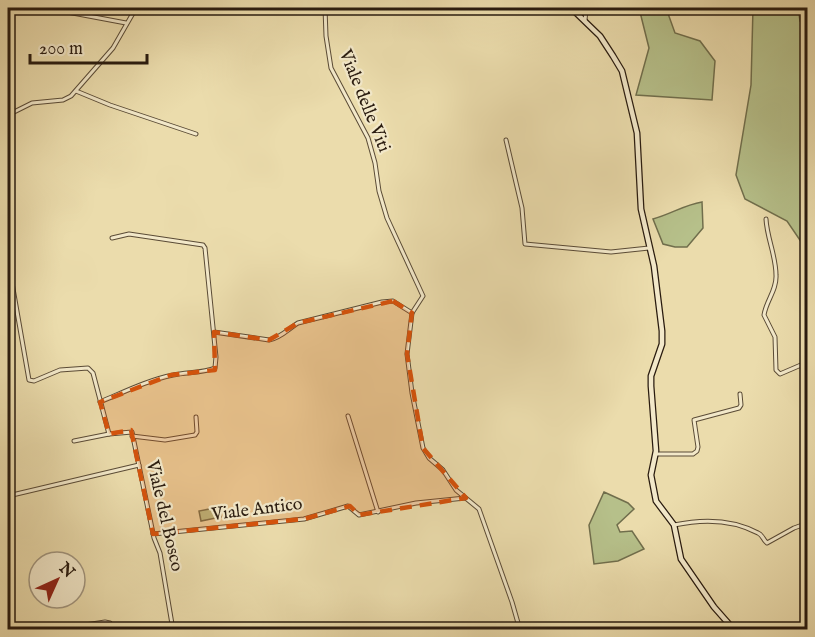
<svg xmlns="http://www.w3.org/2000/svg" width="815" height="637" font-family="'IM FELL English',serif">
<rect width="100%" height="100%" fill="#ebdcac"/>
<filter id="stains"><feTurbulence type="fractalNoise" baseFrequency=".00333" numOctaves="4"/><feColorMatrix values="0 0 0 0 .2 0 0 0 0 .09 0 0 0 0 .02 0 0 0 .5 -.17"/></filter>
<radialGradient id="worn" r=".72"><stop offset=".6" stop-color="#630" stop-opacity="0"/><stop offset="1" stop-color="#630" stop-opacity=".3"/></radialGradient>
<g fill="#b6c08a" stroke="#706e4c" stroke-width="1.5">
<polygon points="639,8 666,8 675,33 700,41 715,61 712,100 636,95 649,48"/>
<polygon points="753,8 798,8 800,21 805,21 807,18 807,247 804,246 787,221 745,199 736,175 751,85"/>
<path d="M702,202L703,228L687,247H675L663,244L653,219C671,214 684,205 702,202Z"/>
<polygon points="604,492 628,503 634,509 617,525 620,532 632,531 644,549 618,561 594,564 589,525"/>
<polygon points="220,507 221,517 201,521 199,511"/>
</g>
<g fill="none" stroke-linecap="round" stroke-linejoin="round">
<g stroke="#5a4b36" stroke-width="5">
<g id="street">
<polyline points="46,8 126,23"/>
<polyline points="325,8 326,36 331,68 368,138 375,163 379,191 387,218 423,296 412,313 407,354 412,393 423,448 429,458 443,470 456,490 479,509 512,602 520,630"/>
<polyline points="807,8 808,8"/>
<polyline points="585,21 586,8"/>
<polyline points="76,91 110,105 196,134"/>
<polyline points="8,115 32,103 63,100 71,96 113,48 136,8"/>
<polyline points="506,140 522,208 525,244 611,252 649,248"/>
<path d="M766,219C767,238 776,256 776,275C777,290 766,301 764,315L775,337L776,370L780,374L808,362"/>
<polyline points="8,260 29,380 34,381 60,370 88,368 93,373 109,434"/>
<path d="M214,332L269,340C281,338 288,329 298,323L382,302L393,301L412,313"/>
<path d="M100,402C124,392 148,380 173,375C186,372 204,373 215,368L216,357L205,248L203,245L129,234L112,238"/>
<polyline points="348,416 378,512"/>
<polyline points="132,436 165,440 195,435 197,432 196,417"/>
<polyline points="74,441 109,434 132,432 154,538 160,553 173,630"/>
<polyline points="656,454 693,454 697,451 698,447 694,420 739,408 741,405 740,394"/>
<polyline points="8,496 139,465"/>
<path d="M674,525C702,519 732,519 758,533C763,535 763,540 767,543L794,528L808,523"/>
<polyline points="153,534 304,519 348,506 359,515 416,503 465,498"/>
<polyline points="52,630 105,622 110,623 112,630"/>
</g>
</g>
<g stroke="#291b0f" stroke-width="7">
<polyline id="secondary" points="571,8 600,36 613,56 622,71 637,133 641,209 654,266 662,331 662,344 651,376 651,386 656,451 651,475 656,501 674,525 681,559 714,607 729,624 729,630"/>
</g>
<use href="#street" stroke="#f2e8c9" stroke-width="3"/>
<use href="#secondary" stroke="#f2e8c9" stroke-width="4.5"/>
</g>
<path fill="#d5530c" fill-opacity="0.2" stroke="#d5530c" stroke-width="4.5" stroke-dasharray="12 8" stroke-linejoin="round" d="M393,301L412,313L407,354L423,448L466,498L359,515L350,506L304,519L153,534L131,430L109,434L100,402L171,375L215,370L214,332L269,340L298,323Z"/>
<g text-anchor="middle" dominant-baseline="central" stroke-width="4.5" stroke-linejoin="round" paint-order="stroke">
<g font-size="18" fill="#291b0f" stroke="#f2e8c9">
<text transform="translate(364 101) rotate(68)">Viale delle Viti</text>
<text transform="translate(257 510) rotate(-7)">Viale Antico</text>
<text transform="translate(164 516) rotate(77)">Viale del Bosco</text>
</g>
</g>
<rect width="815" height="637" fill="none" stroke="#ebdcac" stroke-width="30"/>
<rect x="9" y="9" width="797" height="619" fill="none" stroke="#291b0f" stroke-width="3"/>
<rect x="15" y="15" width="785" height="607" fill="none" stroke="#291b0f" stroke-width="1.5"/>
<g transform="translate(57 580) rotate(45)"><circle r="28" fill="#f2e8c9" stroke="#a2967f" stroke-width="1.5"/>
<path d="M0-4.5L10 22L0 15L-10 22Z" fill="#8f2418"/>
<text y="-9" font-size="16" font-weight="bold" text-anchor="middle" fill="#291b0f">N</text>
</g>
<path d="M30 54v9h117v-9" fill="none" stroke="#291b0f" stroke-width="3"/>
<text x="39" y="54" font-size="18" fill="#291b0f" stroke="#f2e8c9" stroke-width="4.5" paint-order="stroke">200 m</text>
<rect width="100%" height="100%" filter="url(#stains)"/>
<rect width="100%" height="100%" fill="url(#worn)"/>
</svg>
